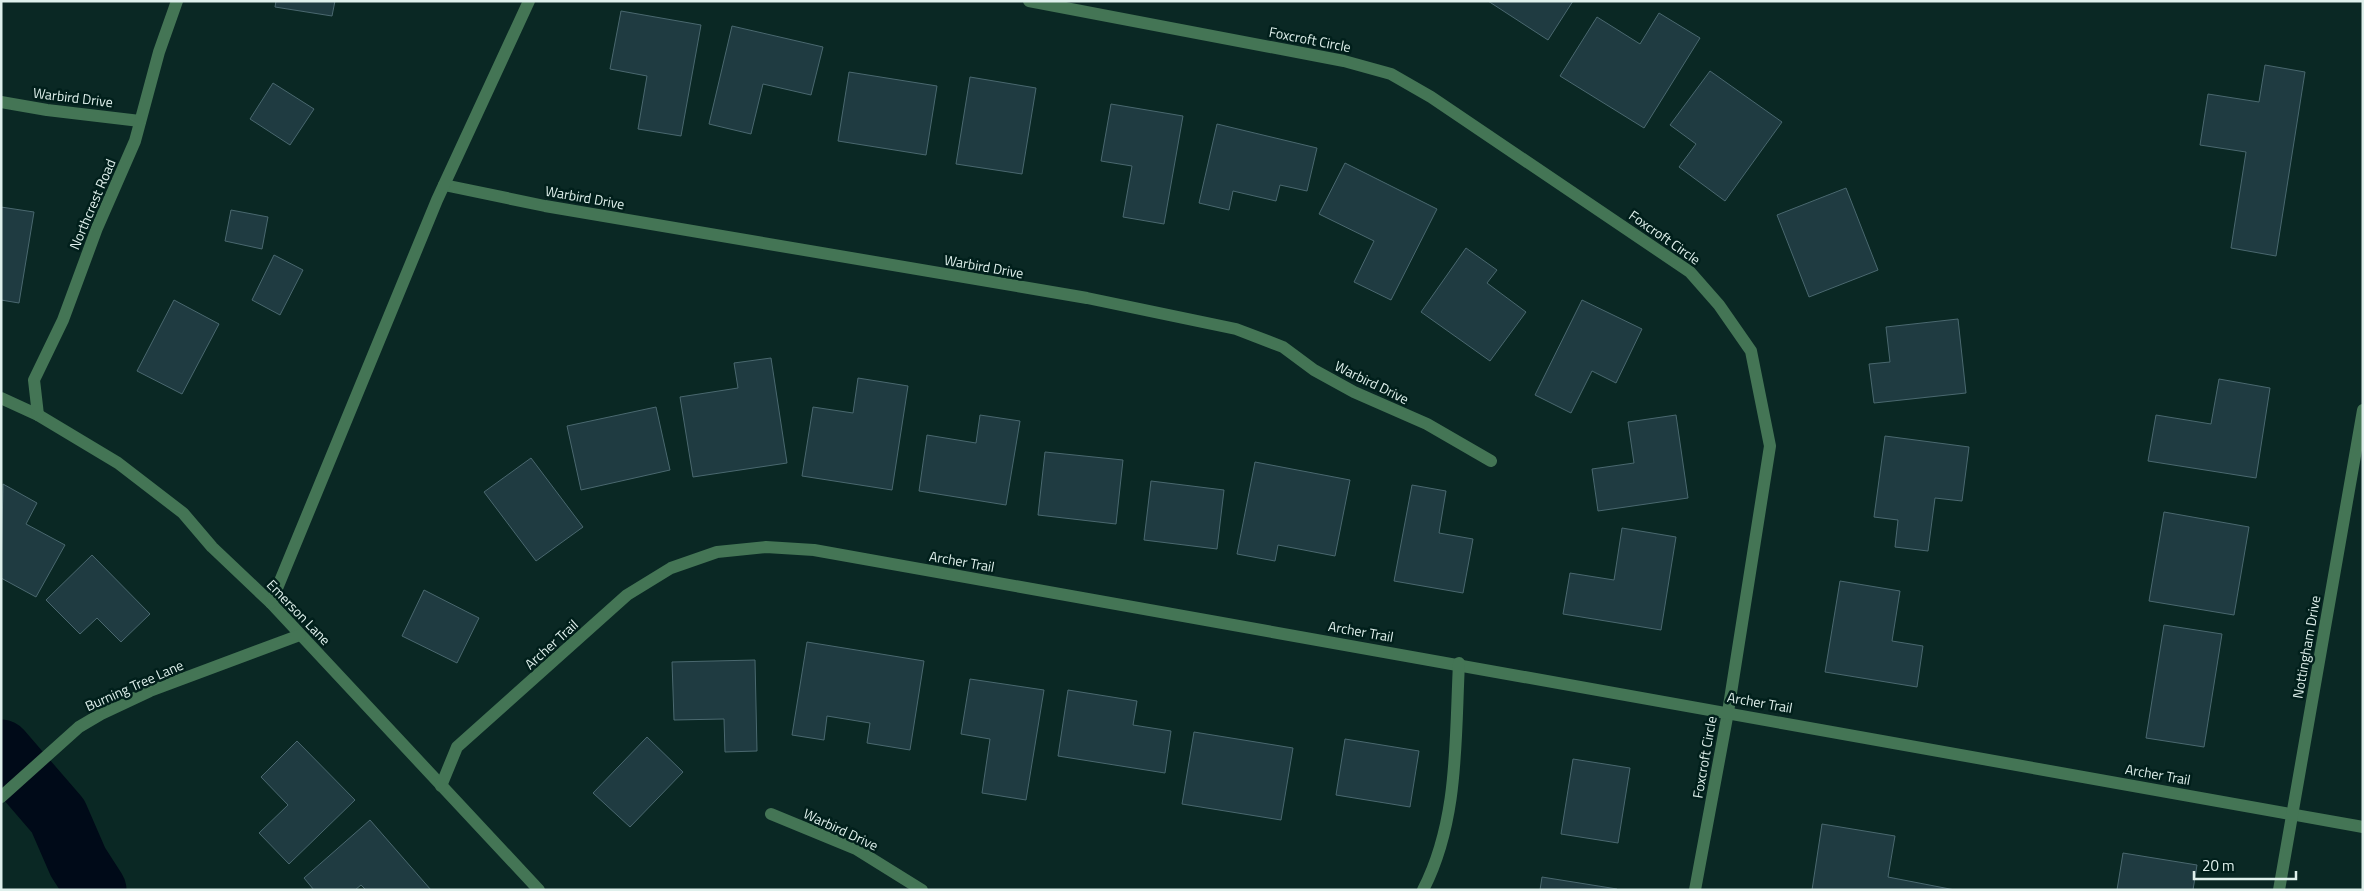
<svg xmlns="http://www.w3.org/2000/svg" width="2364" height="891" font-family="'Titillium Web',sans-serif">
<rect width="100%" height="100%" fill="#0a2824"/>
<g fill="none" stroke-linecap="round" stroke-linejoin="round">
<polyline stroke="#000a18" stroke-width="61" points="1,750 58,816 78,862 96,890"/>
</g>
<g fill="#1f3b41" stroke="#4a686f">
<polygon points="276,1 335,1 332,16 275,7"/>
<polygon points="1488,1 1573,1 1548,40"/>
<polygon points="621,11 701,25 681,136 638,129 647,76 610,69"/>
<polygon points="1659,13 1700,38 1644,128 1560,76 1597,17 1640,44"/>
<polygon points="732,26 823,47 811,95 763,84 751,134 709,124"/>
<polygon points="2265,65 2305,72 2276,256 2231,248 2246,152 2200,145 2208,94 2259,102"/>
<polygon points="1710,71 1782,122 1725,201 1679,167 1696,144 1670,125"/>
<polygon points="849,72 937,86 926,155 838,141"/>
<polygon points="970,77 1036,88 1022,174 956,164"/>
<polygon points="273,83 314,109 290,145 250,119"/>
<polygon points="1111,104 1183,116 1164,224 1123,217 1132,166 1101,161"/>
<polygon points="1217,124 1317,148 1307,191 1280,185 1276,201 1233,191 1229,210 1199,203"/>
<polygon points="1345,163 1437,209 1391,300 1354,282 1374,241 1319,214"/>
<polygon points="1846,188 1878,270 1809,297 1777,215"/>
<polygon points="1,207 34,212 19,303 1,300"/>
<polygon points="231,210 268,217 262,249 225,241"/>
<polygon points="1466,248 1497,270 1487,283 1526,312 1490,361 1421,312"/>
<polygon points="274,255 303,270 280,315 252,300"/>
<polygon points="174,300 219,324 182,394 137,371"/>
<polygon points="1582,300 1642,329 1616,383 1592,371 1571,413 1535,395"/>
<polygon points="1958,319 1966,393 1874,403 1869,364 1890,362 1886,327"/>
<polygon points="771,358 787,463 693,477 680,397 738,388 734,363"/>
<polygon points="858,378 908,386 892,490 802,476 813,407 853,413"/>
<polygon points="2219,379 2270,388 2256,478 2148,461 2156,415 2211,424"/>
<polygon points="656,407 670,470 581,490 567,426"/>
<polygon points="980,415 1020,421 1006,505 919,491 927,435 976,443"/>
<polygon points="1676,415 1688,498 1598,511 1592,469 1634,463 1628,422"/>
<polygon points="1885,436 1969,447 1962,501 1935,498 1928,551 1895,547 1898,520 1874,517"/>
<polygon points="1045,452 1123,460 1116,524 1038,515"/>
<polygon points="531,458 583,527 536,561 484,492"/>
<polygon points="1255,462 1350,480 1335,556 1278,545 1275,561 1237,554"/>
<polygon points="1151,481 1224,490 1217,549 1144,540"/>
<polygon points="3,484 37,503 26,524 65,545 36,597 1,578"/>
<polygon points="1412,485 1446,491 1439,533 1473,539 1463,593 1394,581"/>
<polygon points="2164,512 2249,527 2234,615 2149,601"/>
<polygon points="1622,528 1676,537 1661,630 1563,614 1570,573 1614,580"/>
<polygon points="92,555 150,614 121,642 97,618 80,634 46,600"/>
<polygon points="1840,581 1900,591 1892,641 1923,646 1917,687 1825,672"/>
<polygon points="424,590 479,618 457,663 402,636"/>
<polygon points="2164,625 2222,634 2204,747 2146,738"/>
<polygon points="807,642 924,661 910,750 867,743 870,723 827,716 824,740 792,735"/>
<polygon points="755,660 757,751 725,752 724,719 674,720 672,662"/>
<polygon points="970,679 1044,690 1026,800 982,793 990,739 961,734"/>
<polygon points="1068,690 1137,701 1133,725 1171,731 1165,773 1058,756"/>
<polygon points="1194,732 1293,748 1281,820 1182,804"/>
<polygon points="647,737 683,772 630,827 593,793"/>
<polygon points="1345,739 1419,751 1410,807 1336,795"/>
<polygon points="297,741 355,800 289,864 259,833 288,805 261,777"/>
<polygon points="1573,759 1630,768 1618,843 1561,834"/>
<polygon points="370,820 431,890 366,890 361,885 355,890 314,890 304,878"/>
<polygon points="1822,824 1895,836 1888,877 1955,890 1812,890"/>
<polygon points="2123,853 2197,865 2193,890 2117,890"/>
<polygon points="1542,877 1617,889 1617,890 1540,890"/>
</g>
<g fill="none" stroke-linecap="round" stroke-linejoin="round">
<polyline stroke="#447555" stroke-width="12" points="1,102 47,110 140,121"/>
<g stroke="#447555" stroke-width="12">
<polyline points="1029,1 1344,61 1391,74 1431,97 1690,272 1719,305 1751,351 1770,446 1728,712 1695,890"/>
<polyline points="444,185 545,206 1087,298 1236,329 1283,347 1314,370 1354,392 1427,424 1491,461"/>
<polyline points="1,398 38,415 118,463 183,513 212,547 271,603 539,890"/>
<polyline points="38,415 34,380 63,320 97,228 135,141 159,52 177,1"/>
<polyline points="271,603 437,200 529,1"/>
<polyline points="441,786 457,747 627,595 671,568 717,552 766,547 814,550 2363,827"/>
<polyline points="1,797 79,727 101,714 150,691 300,635"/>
<polyline points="771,814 856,849 922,890"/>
<path d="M1423,890C1459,820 1455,740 1459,663"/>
</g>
<polyline stroke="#447555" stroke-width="12" points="2279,890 2363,410"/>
</g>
<g text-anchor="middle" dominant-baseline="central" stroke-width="5" stroke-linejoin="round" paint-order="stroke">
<g font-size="14" fill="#dff0ec" stroke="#011f1b">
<text transform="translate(1310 39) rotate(11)">Foxcroft Circle</text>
<text transform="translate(73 97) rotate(7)">Warbird Drive</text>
<text transform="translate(585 197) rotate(10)">Warbird Drive</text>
<text transform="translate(92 204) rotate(-67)">Northcrest Road</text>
<text transform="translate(1665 237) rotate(35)">Foxcroft Circle</text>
<text transform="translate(984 266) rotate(10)">Warbird Drive</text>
<text transform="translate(1372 382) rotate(26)">Warbird Drive</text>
<text transform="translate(962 561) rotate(10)">Archer Trail</text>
<text transform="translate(299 612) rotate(46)">Emerson Lane</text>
<text transform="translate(1361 631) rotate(10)">Archer Trail</text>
<text transform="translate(551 644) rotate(-42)">Archer Trail</text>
<text transform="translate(2306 647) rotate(-80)">Nottingham Drive</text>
<text transform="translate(134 685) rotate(-24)">Burning Tree Lane</text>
<text transform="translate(1760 702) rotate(10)">Archer Trail</text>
<text transform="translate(1704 757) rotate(-80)">Foxcroft Circle</text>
<text transform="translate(2158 774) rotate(10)">Archer Trail</text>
<text transform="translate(841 829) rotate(25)">Warbird Drive</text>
</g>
</g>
<rect width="2364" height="891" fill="none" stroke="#dff0ec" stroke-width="5"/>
<path d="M2194 871v8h102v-8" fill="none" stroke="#dff0ec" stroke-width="2.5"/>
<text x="2202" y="871" font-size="15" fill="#dff0ec" stroke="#011f1b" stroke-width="4" paint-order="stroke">20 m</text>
</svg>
